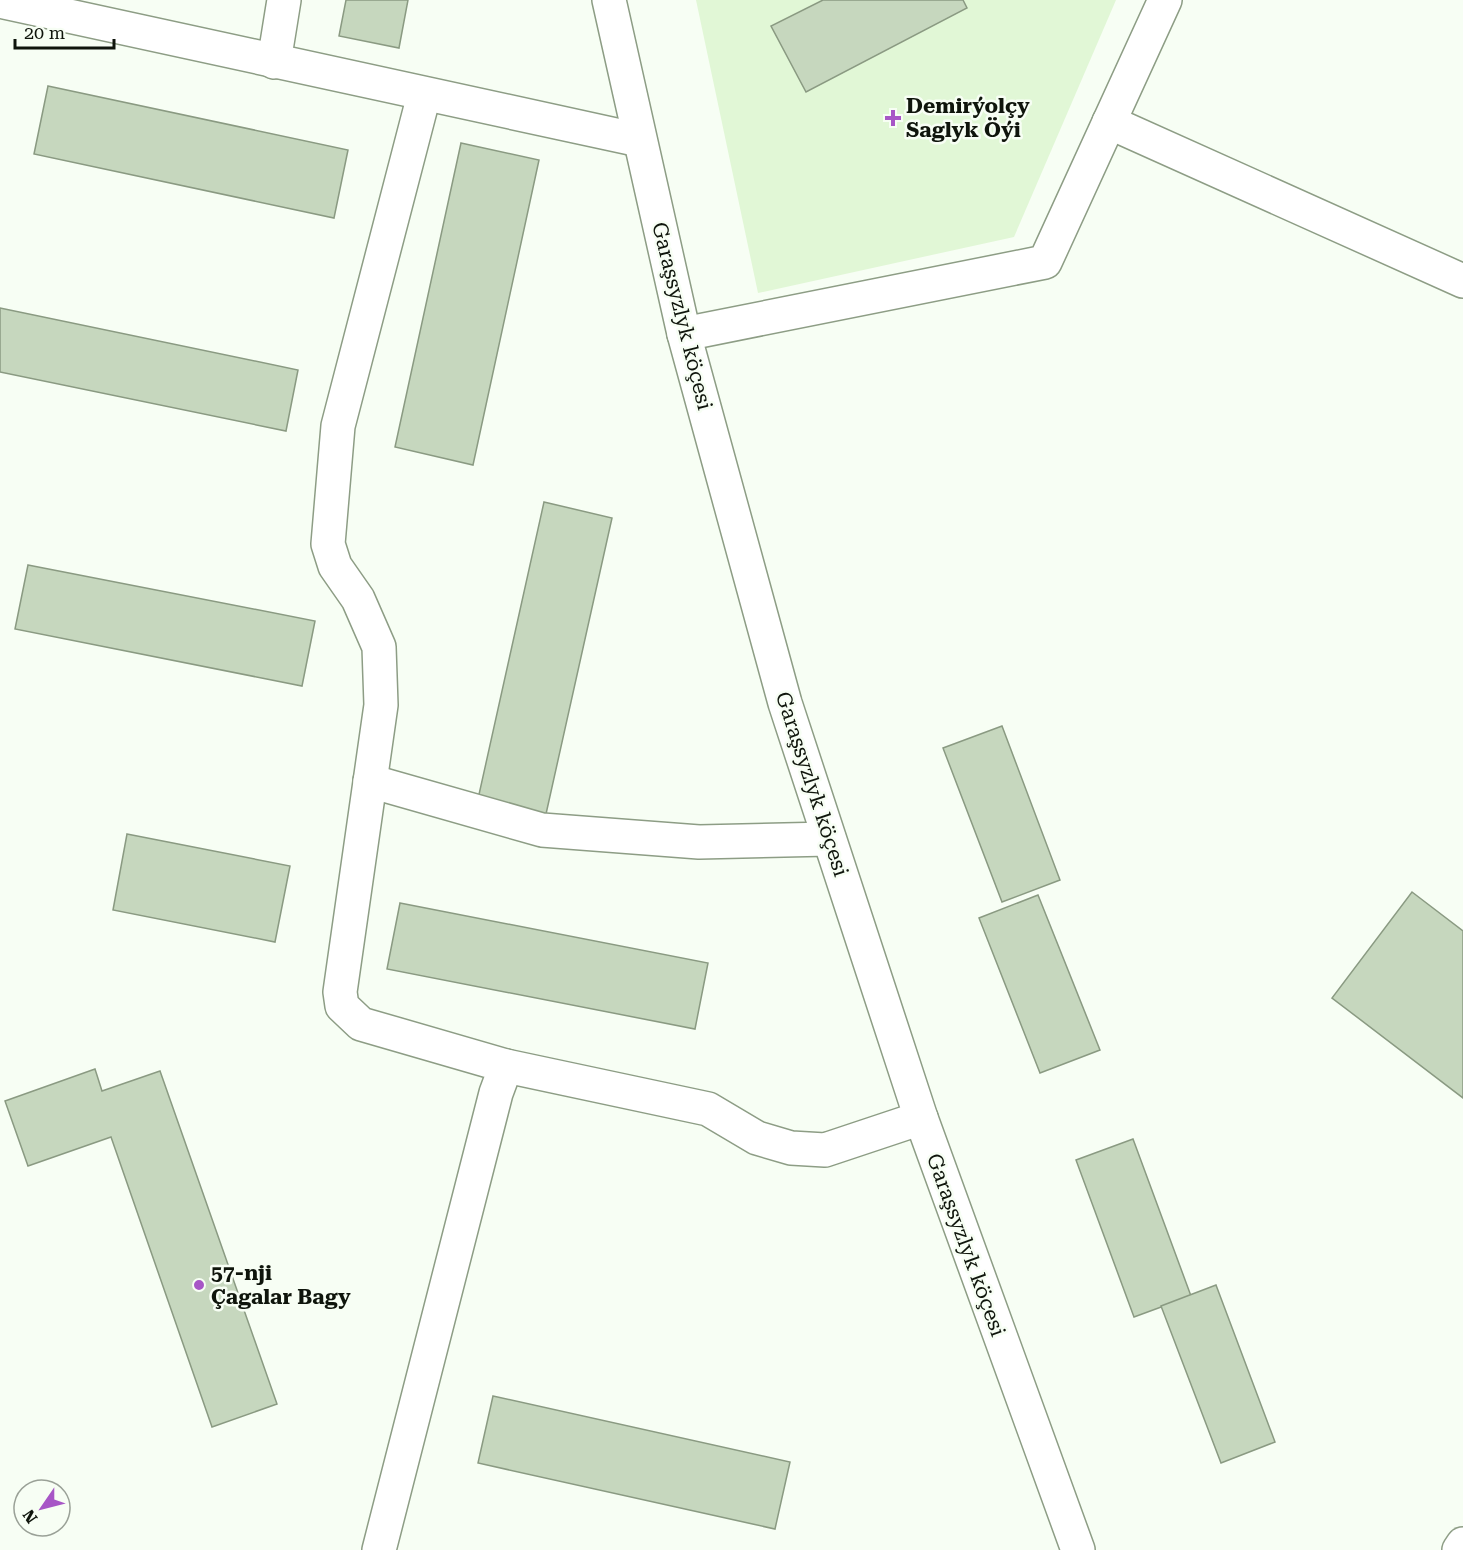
<svg xmlns="http://www.w3.org/2000/svg" width="1463" height="1550" font-family="'Roboto Serif',serif">
<rect width="100%" height="100%" fill="#f7fef4"/>
<polygon fill="#e1f7d6" points="696,0 1116,0 1014,237 758,293"/>
<g fill="#c6d7be" stroke="#8a9a82" stroke-width="1.5">
<polygon points="346,0 408,0 399,48 339,36"/>
<polygon points="823,0 963,0 967,8 806,92 771,26"/>
<polygon points="48,86 348,150 334,218 34,154"/>
<polygon points="461,143 539,160 473,465 395,447"/>
<polygon points="0,308 298,370 286,431 0,372"/>
<polygon points="544,502 612,518 546,814 478,799"/>
<polygon points="28,565 315,621 302,686 15,629"/>
<polygon points="1002,726 1060,880 1002,902 943,748"/>
<polygon points="127,834 290,866 275,942 113,910"/>
<polygon points="1412,892 1463,931 1463,1098 1332,998"/>
<polygon points="1038,895 1100,1050 1040,1073 979,918"/>
<polygon points="400,903 708,963 695,1029 387,969"/>
<polygon points="95,1069 102,1091 160,1071 277,1404 212,1427 111,1137 28,1166 5,1101"/>
<polygon points="1133,1139 1191,1296 1134,1317 1076,1160"/>
<polygon points="1216,1285 1275,1442 1221,1463 1161,1306"/>
<polygon points="493,1396 790,1462 775,1529 478,1463"/>
</g>
<g fill="none" stroke-linecap="round" stroke-linejoin="round">
<g stroke="#8d9d85" stroke-width="36">
<g id="street">
<polyline points="0,1 639,140"/>
<polyline points="274,62 284,0"/>
<polyline points="1109,122 1463,281"/>
<polyline points="684,334 1045,262 1165,0"/>
<polyline points="370,781 542,830 699,842 829,839"/>
<polyline points="506,1066 708,1109 757,1138 791,1148 825,1150 921,1118"/>
<polyline points="379,1550 496,1093 506,1066 361,1024 342,1006 340,992 381,705 379,647 358,599 335,566 328,544 338,426 424,95"/>
</g>
</g>
<g stroke="#8d9d85" stroke-width="36">
<polyline id="secondary" points="1459,1550 1463,1544"/>
</g>
<g stroke="#8d9d85" stroke-width="36">
<polyline id="primary" points="609,0 684,334 785,703 921,1118 1078,1550"/>
</g>
<use href="#street" stroke="#fff" stroke-width="33"/>
<use href="#secondary" stroke="#fff" stroke-width="33"/>
<use href="#primary" stroke="#fff" stroke-width="33"/>
</g>
<g fill="#a756c6" stroke="#f7fef4" stroke-width="2">
<path d="M890 109h6v6h6v6h-6v6h-6v-6h-6v-6h6z"/>
<circle cx="199" cy="1285" r="6"/>
</g>
<g text-anchor="middle" dominant-baseline="central" stroke-width="5" stroke-linejoin="round" paint-order="stroke">
<g font-size="21" font-weight="bold" fill="#0f150c" stroke="#f7fef4" text-anchor="start">
<text x="906" y="106">Demirýolçy<tspan x="906" dy="24">Saglyk Öýi</tspan></text>
<text x="211" y="1273">57-nji<tspan x="211" dy="24">Çagalar Bagy</tspan></text>
</g>
<g font-size="21" fill="#0f150c" stroke="#f7fef4">
<text transform="translate(682 316) rotate(76)">Garaşsyzlyk köçesi</text>
<text transform="translate(812 784) rotate(72)">Garaşsyzlyk köçesi</text>
<text transform="translate(966 1245) rotate(70)">Garaşsyzlyk köçesi</text>
</g>
</g>
<g transform="translate(42 1508) rotate(235)"><circle r="28" fill="#f7fef4" stroke="#9aa197" stroke-width="1.5"/>
<path d="M0-4.5L10 22L0 15L-10 22Z" fill="#a756c6"/>
<text y="-9" font-size="16" font-weight="bold" text-anchor="middle" fill="#0f150c">N</text>
</g>
<path d="M15 39v9h99v-9" fill="none" stroke="#0f150c" stroke-width="3"/>
<text x="24" y="39" font-size="18" fill="#0f150c" stroke="#f7fef4" stroke-width="4.5" paint-order="stroke">20 m</text>
</svg>
